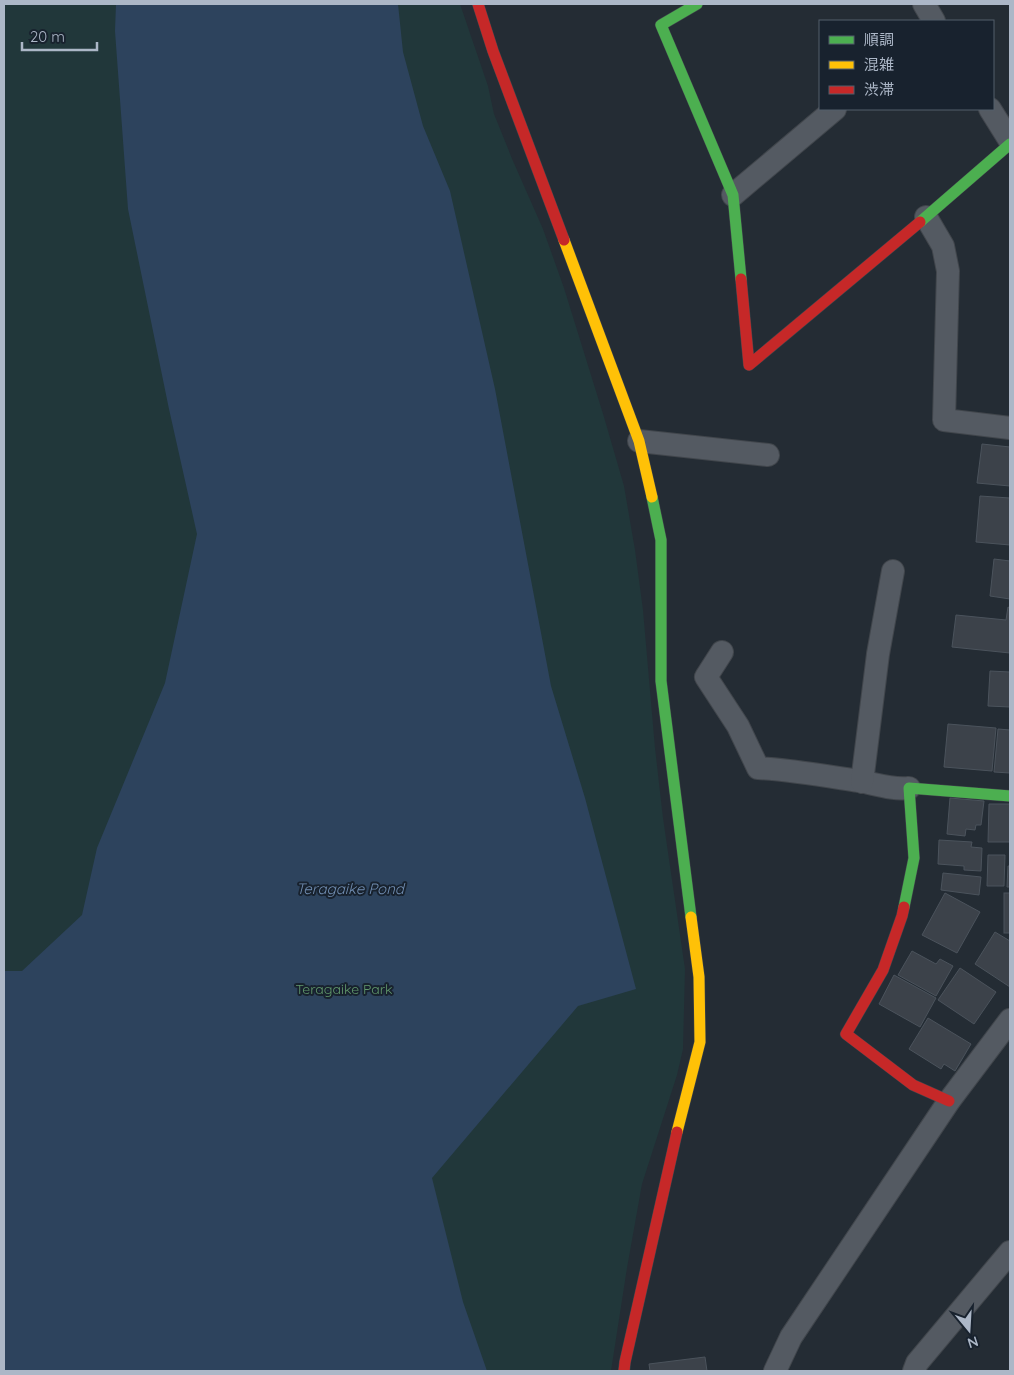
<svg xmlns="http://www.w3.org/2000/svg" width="1014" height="1375" font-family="Quicksand,'Noto Sans JP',sans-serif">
<rect width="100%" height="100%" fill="#242c34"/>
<polygon fill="#21373a" points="4,4 460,4 488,86 494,114 513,161 543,229 564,288 604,417 624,486 635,550 643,610 655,748 663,818 685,969 683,1049 677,1075 642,1184 627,1268 611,1371 4,1371"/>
<polygon fill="#2d435d" points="116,4 398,4 403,52 423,126 450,191 495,389 551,686 585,798 636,989 578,1006 432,1178 463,1302 487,1371 4,1371 4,971 22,971 82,915 97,848 165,683 197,534 169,409 128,209 115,31"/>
<g fill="#3c424a" stroke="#4b535c">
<polygon points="982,444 1010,447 1010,486 977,483"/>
<polygon points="980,496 1010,498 1010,545 976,542"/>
<polygon points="994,559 1010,561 1010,599 990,596"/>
<polygon points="1008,607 1010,608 1010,653 952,647 956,615 1006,620"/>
<polygon points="990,671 1010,672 1010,707 988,706"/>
<polygon points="948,724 996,728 992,771 944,767"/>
<polygon points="998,729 1010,730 1010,773 994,772"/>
<polygon points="950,798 984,801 981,825 976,825 975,830 966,829 965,836 947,834"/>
<polygon points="989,804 1010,804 1010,842 988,842"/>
<polygon points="939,840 972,842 971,847 982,848 981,871 964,870 964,866 938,864"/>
<polygon points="988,855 1005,855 1004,886 987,886"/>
<polygon points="1008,866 1010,866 1010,887 1007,887"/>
<polygon points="943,873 981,877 979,895 941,890"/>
<polygon points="945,893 980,912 957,953 922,935"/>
<rect x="1004" y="893" width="6" height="40"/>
<polygon points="995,932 1010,941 1010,987 975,964"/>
<polygon points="912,951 936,964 940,959 953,966 936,996 898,975"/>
<polygon points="960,968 996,992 974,1024 938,1000"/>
<polygon points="894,975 936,998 920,1027 879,1004"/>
<polygon points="928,1018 971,1044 955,1071 944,1064 941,1069 909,1049"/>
<polygon points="705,1357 707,1371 650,1371 649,1364"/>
</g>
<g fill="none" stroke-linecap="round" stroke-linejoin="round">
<g stroke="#41464c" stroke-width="24">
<g id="street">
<polyline points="924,4 934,21"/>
<polyline points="990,109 1010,141"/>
<polyline points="733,195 835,109"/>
<polyline points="926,217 943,246 948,271 944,420 1010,428"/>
<polyline points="639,441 768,455"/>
<path d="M722,652L706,677L738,726L758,768C792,770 826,776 859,781C876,784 892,790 909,788"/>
<polyline points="862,782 878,654 893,571"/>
<polyline points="775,1371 791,1337 949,1101 1010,1020"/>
<polyline points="914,1371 917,1363 1010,1252"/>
</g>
</g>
<g stroke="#41464c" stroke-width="12">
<g id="fast">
<polyline points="697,4 661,25 733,195 741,279"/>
<polyline points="920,222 1010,144"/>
<polyline points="652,497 661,540 661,681 691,917"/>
<polyline points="904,907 914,858 909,788 1010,796"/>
</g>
</g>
<g stroke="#41464c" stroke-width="12">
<g id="slow">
<polyline points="564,240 639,441 652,497"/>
<polyline points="677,1132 700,1042 699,977 691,917"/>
</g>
</g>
<g stroke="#41464c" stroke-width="12">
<g id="jam">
<polyline points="478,4 493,51 564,240"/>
<polyline points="741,279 749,365 920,222"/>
<polyline points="904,907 902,916 883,970 846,1034 913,1085 949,1101"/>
<polyline points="624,1371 625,1362 677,1132"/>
</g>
</g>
<use href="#street" stroke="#545a62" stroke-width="22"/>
<use href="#fast" stroke="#4caf50" stroke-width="11"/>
<use href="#slow" stroke="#ffc107" stroke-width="11"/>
<use href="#jam" stroke="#c62828" stroke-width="11"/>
</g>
<g text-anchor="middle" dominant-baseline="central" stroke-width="4" stroke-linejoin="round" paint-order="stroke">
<g font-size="14" fill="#62996d" stroke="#18222e">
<text x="344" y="989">Teragaike Park</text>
</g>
<g font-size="15" font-style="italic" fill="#718eb2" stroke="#18222e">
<text x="350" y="888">Teragaike Pond</text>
</g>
</g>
<rect width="1014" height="1375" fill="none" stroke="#acb7c7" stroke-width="10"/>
<rect x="819" y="20" width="175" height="90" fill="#18222e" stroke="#535e6b"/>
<rect x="829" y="36" width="25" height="8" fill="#4caf50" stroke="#535e6b"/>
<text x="864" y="45" font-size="15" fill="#acb7c7">順調</text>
<rect x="829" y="61" width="25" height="8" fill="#ffc107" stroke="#535e6b"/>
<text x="864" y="70" font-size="15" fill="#acb7c7">混雑</text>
<rect x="829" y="86" width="25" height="8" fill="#c62828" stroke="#535e6b"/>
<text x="864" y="95" font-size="15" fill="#acb7c7">渋滞</text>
<g transform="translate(969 1330) rotate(162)" stroke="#18222e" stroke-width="4" paint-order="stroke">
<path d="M0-4L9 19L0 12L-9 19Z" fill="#acb7c7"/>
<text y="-8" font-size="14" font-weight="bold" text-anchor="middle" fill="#acb7c7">N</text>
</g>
<path d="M22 42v8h75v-8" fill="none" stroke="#acb7c7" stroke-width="2.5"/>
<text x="30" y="42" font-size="15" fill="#acb7c7" stroke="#18222e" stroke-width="4" paint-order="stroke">20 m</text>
</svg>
